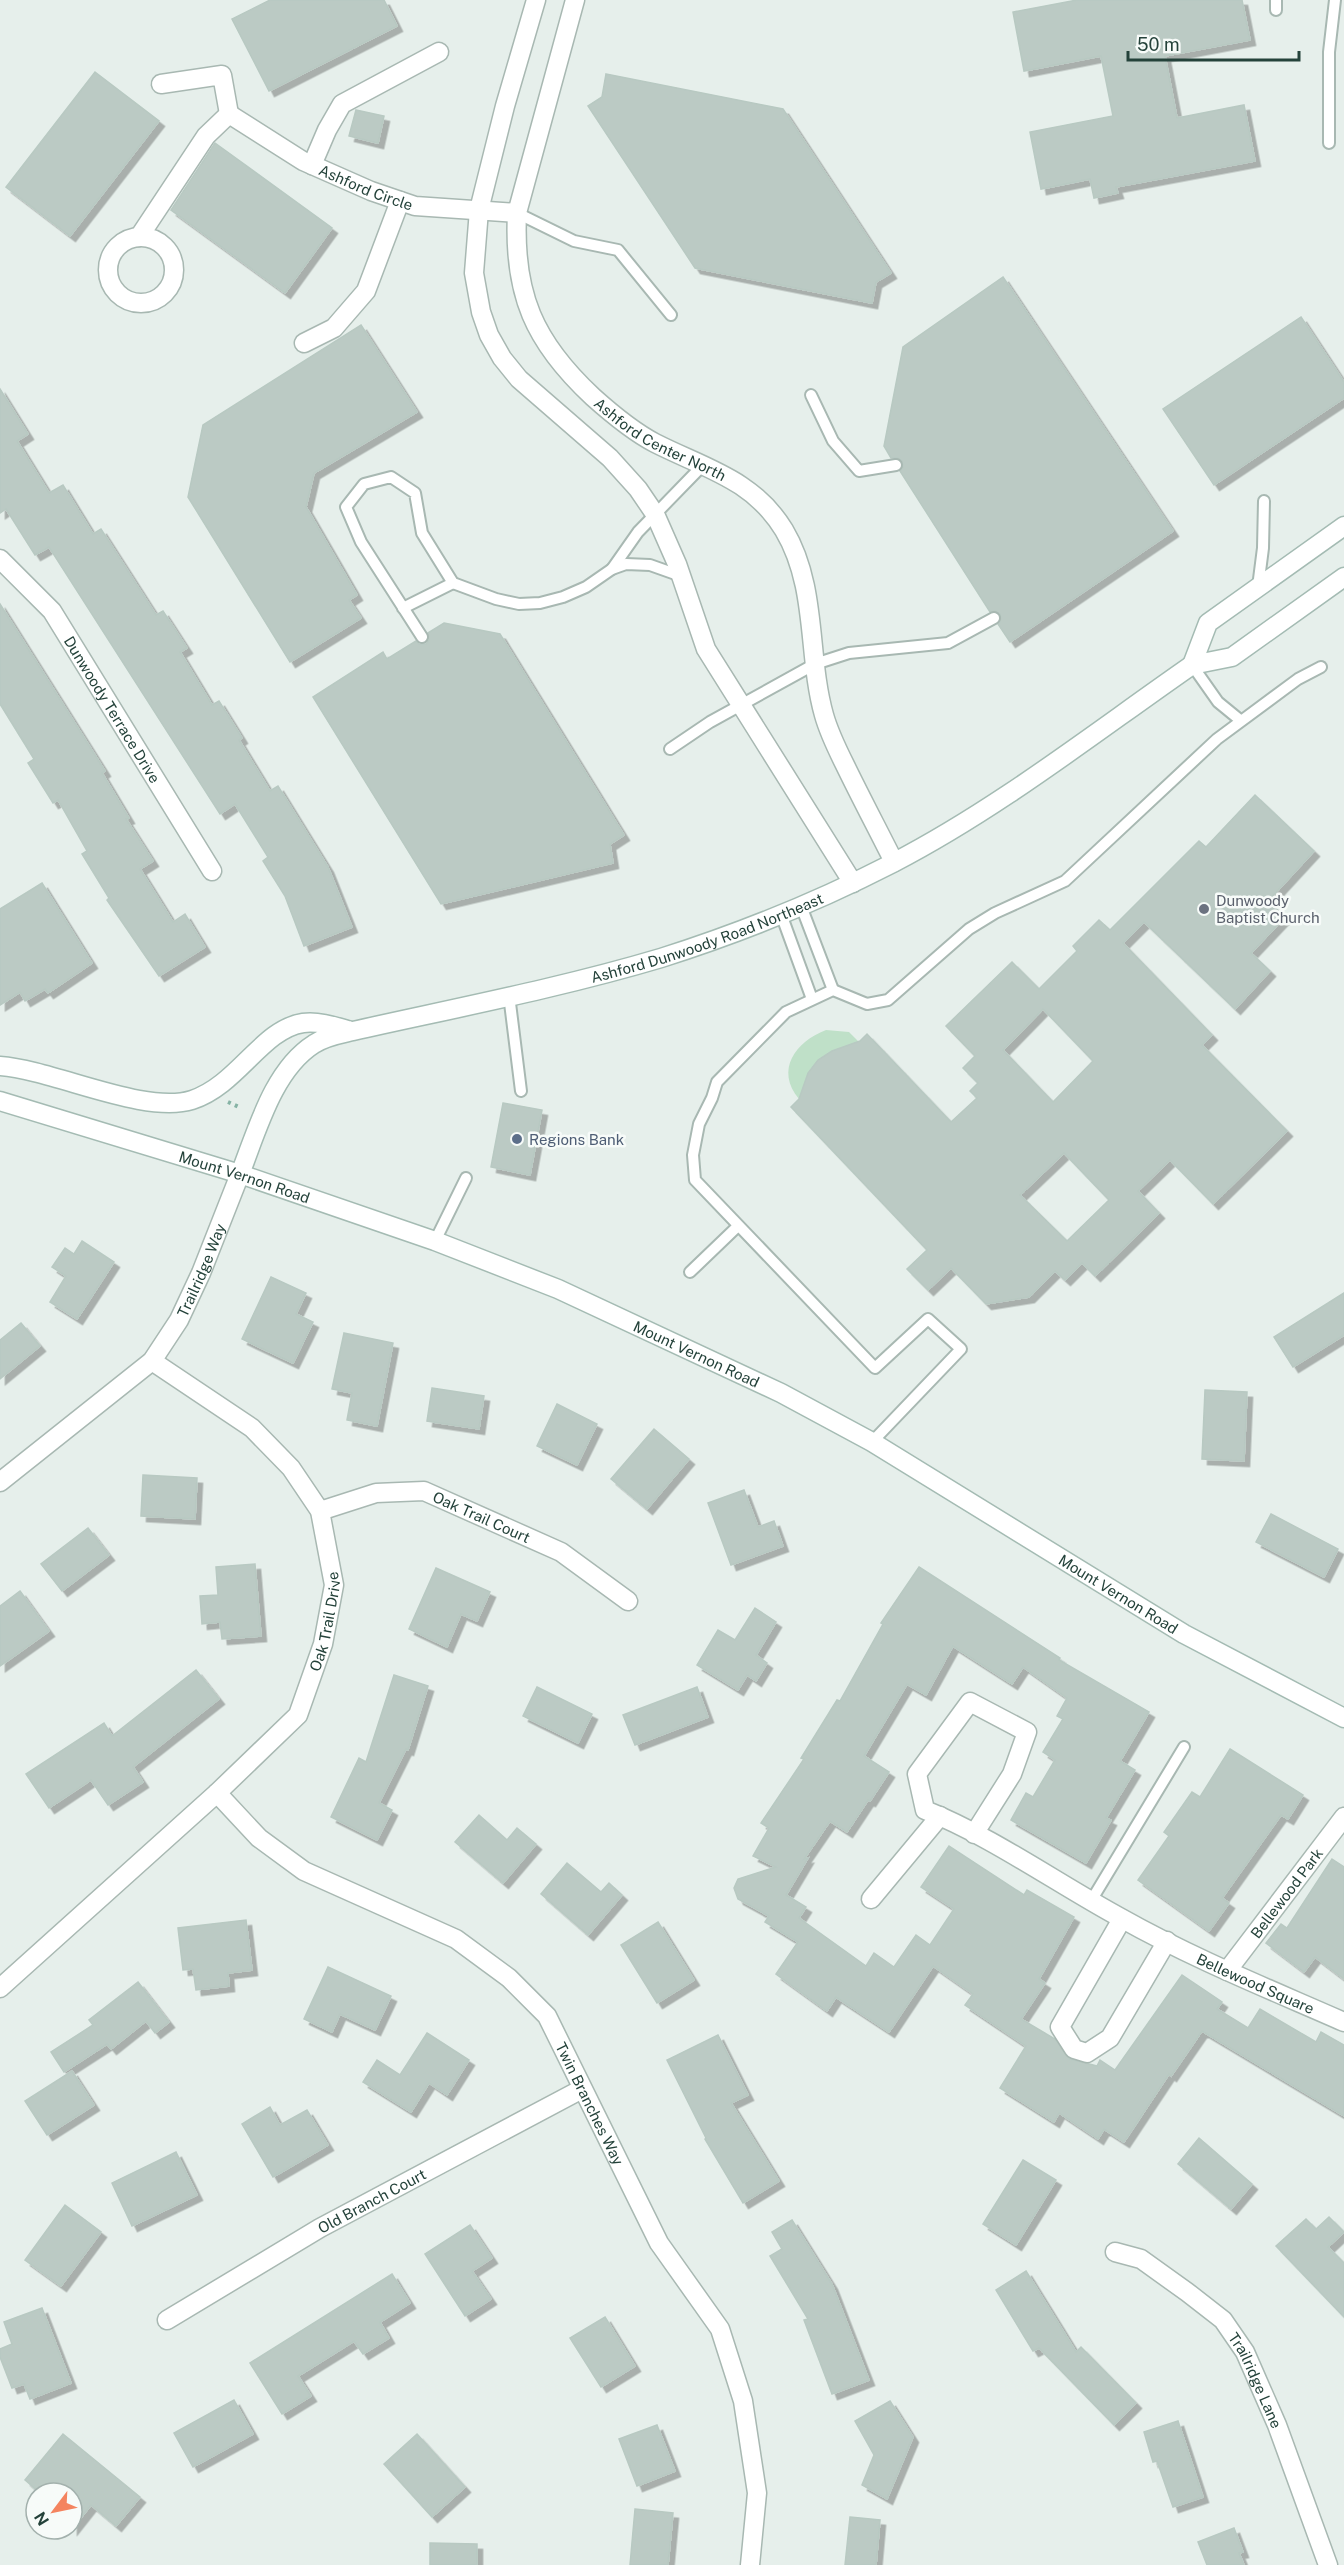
<svg xmlns="http://www.w3.org/2000/svg" width="1344" height="2565" font-family="'Public Sans',sans-serif">
<defs>
<filter id="shadow"><feDropShadow dx="5.5" dy="5.5" stdDeviation="0" flood-color="#0004"/></filter>
</defs>
<rect width="100%" height="100%" fill="#e6efeb"/>
<path fill="#bfe0c8" d="M826,1030L849,1032L859,1042C815,1056 818,1059 799,1099C775,1070 795,1042 826,1030Z"/>
<g fill="#bbcac4" stroke="#b8c9c2" stroke-width="1.5" fill-rule="evenodd" filter="url(#shadow)">
<polygon points="270,0 384,0 397,26 269,91 232,19"/>
<polygon points="1077,0 1242,0 1250,40 1165,56 1177,118 1244,105 1255,161 1116,187 1118,193 1094,198 1090,179 1041,189 1030,132 1113,116 1101,56 1024,71 1013,12"/>
<polygon points="95,72 159,121 70,236 6,187"/>
<polygon points="606,74 783,109 891,273 876,282 872,303 695,268 588,106 602,97"/>
<polygon points="356,110 384,116 378,143 349,136"/>
<polygon points="215,143 332,228 285,293 171,210"/>
<polygon points="1003,277 1173,531 1010,642 998,624 1001,619 1000,614 995,611 990,612 900,471 903,467 902,461 898,458 891,458 884,446 903,347"/>
<polygon points="1301,317 1344,382 1344,398 1214,485 1163,409"/>
<polygon points="361,325 417,412 314,473 306,507 357,595 349,600 361,618 290,662 188,497 203,425"/>
<polygon points="0,389 28,434 17,441 49,493 63,485 93,534 101,529 156,615 163,611 187,648 180,652 212,705 219,701 242,738 239,740 270,791 278,786 328,867 352,927 304,946 285,896 263,861 268,857 235,804 220,814 49,547 35,555 6,509 0,513"/>
<polygon points="0,604 105,771 102,773 129,818 126,819 153,861 140,869 173,922 185,914 205,947 159,976 107,900 109,898 82,854 87,851 58,800 53,803 28,763 34,759 0,704"/>
<polygon points="444,623 500,634 624,835 610,844 613,863 441,904 313,697 383,652 387,659 416,641 419,644 426,644 429,640 428,633"/>
<path d="M1255,795L1314,851L1268,901L1285,917L1251,953L1270,971L1235,1009L1144,922L1123,943L1212,1035L1202,1045L1287,1131L1213,1204L1170,1160L1138,1191L1159,1213L1095,1276L1082,1263L1065,1280L1055,1271L1029,1297L986,1304L951,1268L928,1290L907,1269L927,1250L791,1107L799,1099L808,1073L818,1060L832,1051L860,1041L867,1034L951,1122L977,1098L970,1091L978,1083L963,1068L975,1056L946,1026L1012,962L1039,989L1077,951L1073,946L1099,920L1110,930L1199,841L1206,847ZM1043,1009L1093,1061L1053,1102L1003,1050ZM1064,1153L1109,1200L1067,1241L1020,1195Z"/>
<polygon points="42,883 92,963 48,993 45,989 25,1001 20,992 0,1005 0,909"/>
<polygon points="503,1103 542,1110 530,1175 491,1167"/>
<polygon points="82,1241 114,1262 77,1319 50,1302 66,1276 52,1267 65,1248 74,1254"/>
<polygon points="271,1277 306,1293 296,1314 313,1322 293,1363 242,1339"/>
<polygon points="1344,1293 1344,1335 1293,1367 1274,1337"/>
<polygon points="21,1323 40,1346 0,1379 0,1340"/>
<polygon points="344,1333 393,1343 377,1426 347,1420 352,1393 332,1389"/>
<polygon points="432,1388 484,1396 479,1429 427,1421"/>
<polygon points="1205,1390 1247,1392 1244,1461 1202,1459"/>
<polygon points="557,1404 597,1424 577,1465 537,1446"/>
<polygon points="654,1429 689,1459 647,1509 611,1479"/>
<polygon points="143,1475 197,1478 195,1519 141,1516"/>
<polygon points="744,1490 758,1527 774,1521 783,1546 731,1565 708,1503"/>
<polygon points="1271,1514 1338,1549 1324,1577 1256,1542"/>
<polygon points="88,1528 109,1555 62,1591 41,1564"/>
<polygon points="255,1564 261,1636 222,1639 220,1622 202,1624 200,1596 218,1595 216,1567"/>
<polygon points="919,1567 1060,1658 1059,1660 1149,1712 1120,1761 1135,1770 1106,1818 1111,1820 1086,1863 1011,1820 1026,1793 1033,1797 1055,1760 1043,1752 1063,1719 1057,1716 1067,1698 1023,1667 1012,1684 953,1646 926,1695 907,1684 864,1756 889,1772 870,1801 868,1800 847,1832 830,1821 804,1859 808,1858 786,1895 806,1907 799,1918 866,1966 874,1953 894,1967 916,1935 930,1945 954,1909 921,1887 949,1846 1024,1895 1027,1890 1074,1917 1039,1979 1045,1983 1021,2019 1055,2039 1070,2059 1097,2066 1100,2060 1115,2070 1182,1975 1222,2002 1217,2009 1248,2028 1260,2009 1316,2042 1321,2032 1344,2045 1344,2116 1202,2031 1171,2076 1169,2074 1124,2142 1104,2129 1098,2139 1059,2113 1054,2122 1000,2088 1026,2046 965,2005 973,1994 933,1966 889,2032 836,1997 827,2011 776,1974 798,1942 765,1922 769,1916 738,1899 734,1888 738,1879 776,1867 753,1856 769,1828 761,1823 804,1759 801,1758 837,1700 840,1701 883,1624 881,1623"/>
<polygon points="436,1568 490,1592 477,1621 461,1614 447,1647 409,1629"/>
<polygon points="20,1591 49,1631 0,1666 0,1606"/>
<polygon points="755,1608 776,1622 756,1655 767,1663 756,1681 747,1675 738,1690 697,1665 718,1630 735,1640"/>
<polygon points="196,1670 219,1699 133,1767 143,1782 108,1805 91,1780 49,1808 26,1774 104,1723 112,1736"/>
<polygon points="394,1675 428,1686 408,1750 406,1749 379,1803 392,1810 377,1840 331,1817 359,1758 366,1762"/>
<polygon points="537,1687 592,1714 578,1743 523,1716"/>
<polygon points="697,1687 708,1717 635,1745 623,1715"/>
<polygon points="1230,1749 1303,1795 1288,1819 1281,1815 1222,1898 1229,1903 1209,1931 1138,1880 1169,1836 1164,1832 1192,1792 1200,1797"/>
<polygon points="479,1815 507,1840 517,1828 536,1844 503,1883 455,1842"/>
<polygon points="1332,1859 1344,1867 1344,1979 1315,1957 1304,1972 1266,1943 1281,1924 1287,1928"/>
<polygon points="567,1863 601,1892 609,1883 622,1895 588,1935 541,1894"/>
<polygon points="246,1920 252,1970 228,1973 229,1986 196,1990 193,1969 183,1970 178,1928"/>
<polygon points="658,1922 694,1980 657,2003 621,1945"/>
<polygon points="328,1967 391,1996 375,2030 340,2014 332,2032 304,2019"/>
<polygon points="138,1982 169,2022 155,2033 146,2021 111,2049 107,2044 64,2072 51,2052 93,2025 89,2020"/>
<polygon points="427,2033 469,2060 447,2095 429,2083 411,2112 363,2082 377,2060 400,2075"/>
<polygon points="718,2035 748,2095 731,2103 779,2181 743,2203 705,2139 706,2138 667,2060"/>
<polygon points="72,2071 94,2105 47,2135 25,2101"/>
<polygon points="270,2107 280,2125 307,2110 328,2145 273,2177 242,2124"/>
<polygon points="1199,2138 1252,2184 1231,2209 1178,2164"/>
<polygon points="176,2152 197,2195 132,2226 112,2183"/>
<polygon points="1023,2160 1056,2180 1016,2245 983,2224"/>
<polygon points="65,2205 101,2232 61,2286 25,2260"/>
<polygon points="1329,2217 1344,2232 1328,2247 1344,2263 1344,2317 1276,2246 1306,2219 1316,2229"/>
<polygon points="792,2220 832,2284 869,2380 832,2394 804,2320 808,2319 770,2256 782,2249 772,2232"/>
<polygon points="470,2225 492,2258 472,2271 491,2299 465,2316 425,2254"/>
<polygon points="1026,2271 1076,2352 1081,2347 1136,2403 1114,2425 1039,2348 1033,2351 996,2290"/>
<polygon points="392,2274 410,2303 380,2322 389,2338 363,2354 354,2341 298,2376 311,2396 282,2414 250,2363"/>
<polygon points="42,2308 71,2383 30,2399 24,2384 12,2388 0,2357 0,2349 12,2344 4,2322"/>
<polygon points="605,2317 635,2366 601,2387 570,2338"/>
<polygon points="234,2400 253,2434 193,2467 174,2433"/>
<polygon points="890,2401 913,2437 887,2499 862,2485 874,2455 855,2421"/>
<polygon points="1178,2421 1203,2497 1173,2507 1157,2461 1153,2462 1144,2432"/>
<polygon points="657,2425 675,2471 637,2486 619,2439"/>
<polygon points="63,2434 140,2497 116,2526 91,2505 72,2529 72,2493 40,2493 25,2480"/>
<polygon points="417,2434 465,2487 432,2517 384,2464"/>
<polygon points="635,2509 673,2513 668,2565 630,2565"/>
<polygon points="850,2517 880,2520 876,2565 845,2565"/>
<polygon points="1234,2528 1243,2552 1239,2553 1244,2565 1207,2565 1198,2542"/>
<polygon points="430,2543 477,2544 477,2565 430,2565"/>
</g>
<g fill="none" stroke-linecap="round" stroke-linejoin="round">
<g stroke="#a8b8b2" stroke-width="14">
<g id="lane">
<polyline points="1276,10 1276,0"/>
<polyline points="1329,143 1329,52 1335,0"/>
<polyline points="517,213 574,241 618,250 671,315"/>
<polyline points="811,395 833,441 859,471 896,465"/>
<polyline points="612,569 638,532 704,464"/>
<polyline points="1258,587 1263,548 1264,501"/>
<polyline points="403,608 453,583"/>
<polyline points="422,637 361,542 346,507 364,484 391,477 415,493 422,533 453,583 496,599 519,604 540,603 563,597 586,587 612,569 626,564 650,565 681,576"/>
<polyline points="1192,665 1218,702 1240,720"/>
<polyline points="670,749 710,722 815,664 849,653 948,643 994,618"/>
<polyline points="801,906 833,990"/>
<polyline points="781,914 812,999"/>
<polyline points="509,995 521,1091"/>
<polyline points="435,1241 466,1178"/>
<polyline points="690,1272 738,1226"/>
<polyline points="872,1442 961,1349 928,1319 875,1368 695,1180 693,1155 699,1124 712,1098 717,1082 786,1012 833,990 867,1004 888,1000 969,929 995,913 1065,881 1217,739 1298,679 1321,667"/>
<polyline points="1091,1901 1184,1747"/>
</g>
</g>
<g stroke="#a8b8b2" stroke-width="21">
<g id="street">
<polyline points="536,0 505,106 479,210 474,273 481,312 489,335 502,358 519,379 610,458 638,489 655,514 677,564 706,649 853,883"/>
<path id="s1" d="M575,0L517,213C513,294 534,342 593,397C612,414 632,431 655,443C704,468 753,479 784,530C818,587 807,655 824,715C829,733 837,749 845,765C861,798 878,830 894,862"/>
<polyline points="161,84 222,75 229,114"/>
<path id="s2" d="M229,114L303,161L371,191L415,206L517,213"/>
<polyline points="312,165 327,130 342,104 439,52"/>
<polyline points="139,237 206,136 229,114"/>
<circle cx="141" cy="270" r="33"/>
<polyline points="304,343 334,328 366,291 400,201"/>
<path id="s3" d="M0,559L52,611L212,871"/>
<path id="s4" d="M0,1482L152,1361L179,1320L201,1273L240,1174"/>
<path id="s5" d="M320,1511L376,1493L424,1491L561,1552L628,1601"/>
<path id="s6" d="M217,1793L259,1838L304,1871L456,1939L509,1978L547,2016L659,2243L720,2329L743,2401L757,2493L750,2565"/>
<path id="s7" d="M974,1834L1012,1774L1027,1732L970,1702L917,1774L925,1810C991,1836 1058,1884 1121,1918C1192,1958 1269,1989 1344,2022"/>
<polyline points="871,1899 940,1816"/>
<polyline points="1122,1919 1060,2027 1074,2049 1087,2053 1110,2038 1167,1941"/>
<path id="s8" d="M1227,1971L1344,1817"/>
<path id="s9" d="M0,1988L217,1793L298,1715L323,1644L334,1585L320,1511L291,1468L252,1428L152,1361"/>
<path id="s10" d="M1115,2252L1141,2259L1187,2292L1223,2320L1245,2352L1277,2425L1328,2565"/>
<path id="s11" d="M167,2320L320,2228L582,2089"/>
</g>
</g>
<g stroke="#a4bbb3" stroke-width="21">
<g id="secondary">
<polyline points="1192,665 1208,623 1344,526"/>
<path d="M0,1066C54,1070 144,1115 192,1100C238,1085 262,1029 303,1023C318,1021 334,1026 348,1030"/>
<path id="s12" d="M0,1101L240,1174L435,1241L558,1289L781,1393L872,1442L1184,1634L1344,1718"/>
<path id="s13" d="M240,1174C257,1131 273,1070 314,1044C326,1036 340,1034 353,1031C456,1008 560,988 661,958C740,933 819,901 893,863C999,808 1094,733 1192,665L1232,657L1344,577"/>
</g>
</g>
<polyline stroke="#86b3a5" stroke-width="4" stroke-dasharray="3 4.5" stroke-linecap="butt" points="228,1102 239,1107"/>
<use href="#lane" stroke="#fff" stroke-width="10"/>
<use href="#street" stroke="#fff" stroke-width="18"/>
<use href="#secondary" stroke="#fff" stroke-width="18"/>
</g>
<circle fill="#6b7280" stroke="#f7fbf9" stroke-width="2" cx="1204" cy="909" r="6"/>
<circle fill="#5c6f8a" stroke="#f7fbf9" stroke-width="2" cx="517" cy="1139" r="6"/>
<g text-anchor="middle" dominant-baseline="central" stroke-width="5" stroke-linejoin="round" paint-order="stroke">
<g font-size="15" fill="#24423a" stroke="#f7fbf9">
<text stroke="none"><textPath href="#s2" startOffset="156">Ashford Circle</textPath></text>
<text stroke="none"><textPath href="#s1" startOffset="508">Ashford Center North</textPath></text>
<text stroke="none"><textPath href="#s3" startOffset="189">Dunwoody Terrace Drive</textPath></text>
<text stroke="none"><textPath href="#s13" startOffset="560">Ashford Dunwoody Road Northeast</textPath></text>
<text stroke="none"><textPath href="#s12" startOffset="256">Mount Vernon Road</textPath></text>
<text stroke="none"><textPath href="#s4" startOffset="298">Trailridge Way</textPath></text>
<text stroke="none"><textPath href="#s12" startOffset="742">Mount Vernon Road</textPath></text>
<text stroke="none"><textPath href="#s5" startOffset="170">Oak Trail Court</textPath></text>
<text stroke="none"><textPath href="#s12" startOffset="1228">Mount Vernon Road</textPath></text>
<text stroke="none"><textPath href="#s9" startOffset="502">Oak Trail Drive</textPath></text>
<text stroke="none"><textPath href="#s8" startOffset="98">Bellewood Park</textPath></text>
<text stroke="none"><textPath href="#s7" startOffset="680">Bellewood Square</textPath></text>
<text stroke="none"><textPath href="#s6" startOffset="501">Twin Branches Way</textPath></text>
<text stroke="none"><textPath href="#s11" startOffset="237">Old Branch Court</textPath></text>
<text stroke="none"><textPath href="#s10" startOffset="198">Trailridge Lane</textPath></text>
</g>
<g font-size="15" fill="#5b616d" stroke="#f7fbf9" text-anchor="start">
<text x="1216" y="900">Dunwoody<tspan x="1216" dy="17">Baptist Church</tspan></text>
</g>
<g font-size="15" fill="#4e5e75" stroke="#f7fbf9" text-anchor="start">
<text x="529" y="1139">Regions Bank</text>
</g>
</g>
<g transform="translate(54 2511) rotate(238)"><circle r="28" fill="#f7fbf9" stroke="#a3b1ad" stroke-width="1.5"/>
<path d="M0-4.5L10 22L0 15L-10 22Z" fill="#f4845f"/>
<text y="-9" font-size="16" font-weight="bold" text-anchor="middle" fill="#24423a">N</text>
</g>
<path d="M1128 51v9h171v-9" fill="none" stroke="#24423a" stroke-width="3"/>
<text x="1137" y="51" font-size="18" fill="#24423a" stroke="#f7fbf9" stroke-width="4.5" paint-order="stroke">50 m</text>
</svg>
